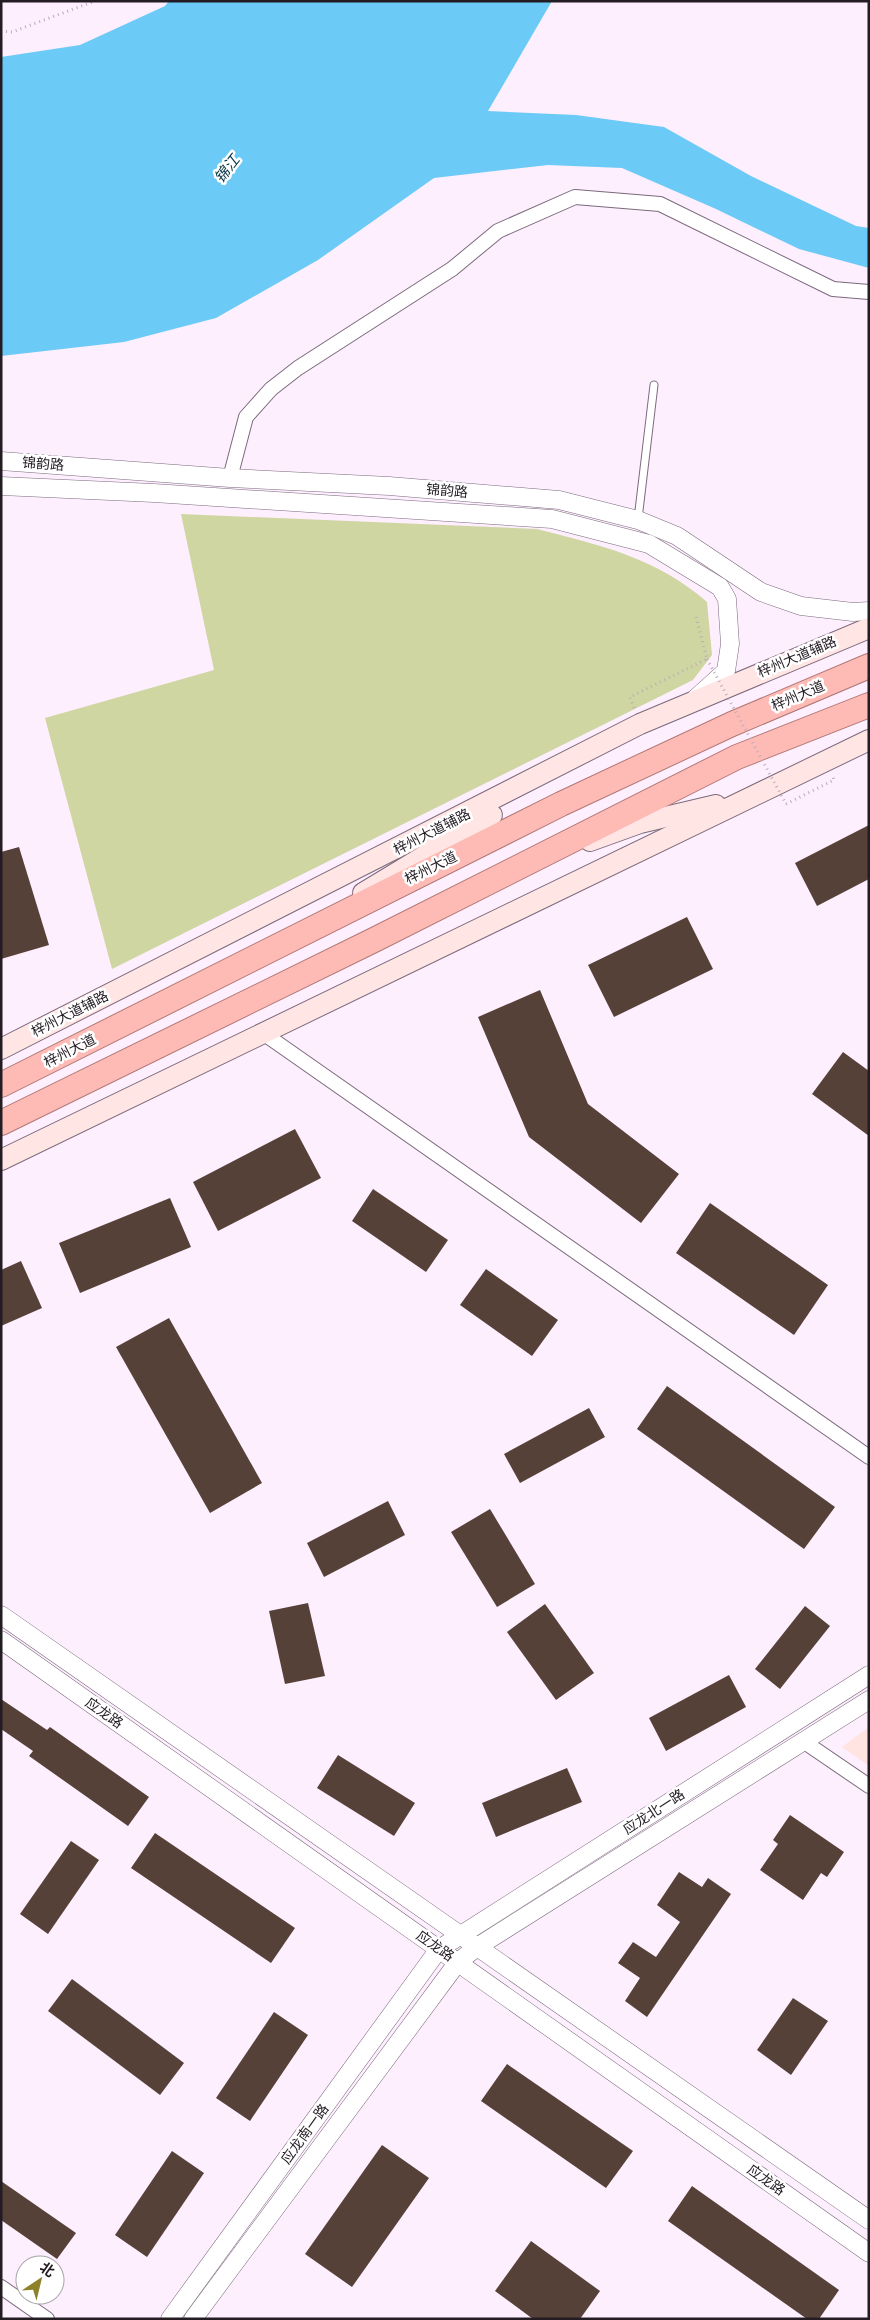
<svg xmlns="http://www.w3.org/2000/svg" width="870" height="2320" font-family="'Nunito Sans','Noto Sans SC',sans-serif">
<rect width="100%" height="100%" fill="#feefff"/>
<polygon fill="#ffe4e1" points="869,1727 869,1766 842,1747"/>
<path fill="#cfd6a2" d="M181,514L537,529C600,545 657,558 707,602L712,655L693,680L112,969L45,718L214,670Z"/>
<polygon fill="#6ccaf6" points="169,1 552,1 488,111 576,115 664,127 751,176 856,226 869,228 869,268 799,249 716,209 622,168 548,165 434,178 318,260 216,318 124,342 1,356 1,57 80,45 165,6"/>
<g fill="#564139">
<polygon points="869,825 869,879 817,906 795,863"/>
<polygon points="19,847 49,945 1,959 1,852"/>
<polygon points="687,917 713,969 614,1017 588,965"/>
<polygon points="540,990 588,1104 679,1174 641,1223 529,1137 478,1017"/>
<polygon points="843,1052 869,1071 869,1136 812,1094"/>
<polygon points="295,1129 321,1178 218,1231 193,1182"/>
<polygon points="373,1189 448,1240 426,1272 352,1221"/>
<polygon points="170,1198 191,1247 80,1293 59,1243"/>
<polygon points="710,1203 828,1285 794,1335 676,1253"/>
<polygon points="21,1261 42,1308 1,1326 1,1270"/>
<polygon points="486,1269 558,1320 532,1356 460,1305"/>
<polygon points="169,1318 262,1483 210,1513 116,1347"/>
<polygon points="667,1386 835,1507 804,1549 637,1429"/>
<polygon points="589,1408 605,1437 520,1483 504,1454"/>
<polygon points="388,1501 405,1535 324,1577 307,1543"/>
<polygon points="490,1509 535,1584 497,1607 451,1532"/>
<polygon points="308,1603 325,1676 285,1684 269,1611"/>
<polygon points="545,1604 594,1673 556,1700 507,1632"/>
<polygon points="805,1606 830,1626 780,1689 755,1669"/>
<polygon points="729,1675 746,1707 666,1751 649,1718"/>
<polygon points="1,1699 47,1730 50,1727 149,1797 128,1826 29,1756 33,1751 1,1729"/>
<polygon points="338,1755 415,1803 394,1836 317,1788"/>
<polygon points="567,1768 582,1802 496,1837 482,1803"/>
<polygon points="790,1815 844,1852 827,1877 821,1873 803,1900 760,1870 778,1844 773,1840"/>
<polygon points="155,1833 295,1928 271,1963 131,1868"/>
<polygon points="71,1841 99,1860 48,1934 20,1914"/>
<polygon points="679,1872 702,1887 708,1878 731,1894 647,2017 625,2001 640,1978 618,1963 633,1942 656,1957 680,1922 657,1905"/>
<polygon points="72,1979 184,2063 160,2095 48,2011"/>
<polygon points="793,1998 828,2021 791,2075 757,2050"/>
<polygon points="274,2012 308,2035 250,2121 216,2098"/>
<polygon points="507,2064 633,2151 606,2188 481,2101"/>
<polygon points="382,2145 429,2178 352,2287 305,2254"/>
<polygon points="172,2151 204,2173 147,2257 115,2235"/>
<polygon points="1,2181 76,2233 57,2259 1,2220"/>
<polygon points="692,2186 839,2290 819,2319 807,2319 668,2221"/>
<polygon points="531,2241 600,2291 580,2319 533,2319 495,2291"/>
</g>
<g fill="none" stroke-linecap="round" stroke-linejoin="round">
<g stroke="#7b6a7c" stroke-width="9">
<polyline id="service" points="638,519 654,385"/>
</g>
<g stroke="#7b6a7c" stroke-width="16">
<g id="minor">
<polyline points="230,478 246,417 271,389 298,368 452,269 498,231 575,197 660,204 833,289 869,292"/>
<polyline points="263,1033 869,1457"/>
<polyline points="803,1741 869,1786"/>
<polyline points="1,2287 47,2319"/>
</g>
</g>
<g stroke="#7b6a7c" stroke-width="19">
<g id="tertiary">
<polyline points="1,461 230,478 389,486 559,500 638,520 677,536 761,592 801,606 853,612 869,611"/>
<polyline points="1,486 154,493 552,519 649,544 720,587 727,599 730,644 726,671 696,698"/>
<polyline points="1,1615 869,2220"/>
<polyline points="1,1640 869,2253"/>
<polyline points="170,2319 439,1949 869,1675"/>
<polyline points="193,2319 458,1962 477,1947 869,1700"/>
</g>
</g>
<g stroke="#7b6a7c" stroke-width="22">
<g id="secondary">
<polyline points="590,841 640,823 716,805"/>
<polyline points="363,893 492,815"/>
<polyline points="1,1049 640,724 869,628"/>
<polyline points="1,1160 869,740"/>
</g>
</g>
<g stroke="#b17875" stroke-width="26">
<g id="trunk">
<polyline points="1,1085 561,804 732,724 869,666"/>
<polyline points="1,1123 374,940 737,757 869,705"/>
</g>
</g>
<g stroke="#baadba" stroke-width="3" stroke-dasharray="1 4" stroke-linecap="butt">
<polyline points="1,31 12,32 95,1"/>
<polyline points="634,708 630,697 707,659 696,617"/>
<polyline points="786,804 834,780 833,777"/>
</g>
<use href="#service" stroke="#fff" stroke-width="7"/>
<use href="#minor" stroke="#fff" stroke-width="14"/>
<use href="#tertiary" stroke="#fff" stroke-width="18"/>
<use href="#secondary" stroke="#ffe5e3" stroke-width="20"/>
<use href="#trunk" stroke="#febab4" stroke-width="24"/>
<polyline stroke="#baadba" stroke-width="3" stroke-dasharray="1 4" stroke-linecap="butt" points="707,659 786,804"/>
</g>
<g text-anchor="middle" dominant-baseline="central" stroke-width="5" stroke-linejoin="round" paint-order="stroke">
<g font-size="14" fill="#231c23" stroke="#fff">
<text transform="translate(43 464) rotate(4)">锦韵路</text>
<text transform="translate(447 491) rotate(5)">锦韵路</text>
<text transform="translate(797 657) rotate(-23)">梓州大道辅路</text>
<text transform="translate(798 696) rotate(-23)">梓州大道</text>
<text transform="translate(432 832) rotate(-27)">梓州大道辅路</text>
<text transform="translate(431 868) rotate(-26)">梓州大道</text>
<text transform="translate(70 1014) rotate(-27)">梓州大道辅路</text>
<text transform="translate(70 1051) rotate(-27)">梓州大道</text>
<text transform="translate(104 1713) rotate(35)">应龙路</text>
<text transform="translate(654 1812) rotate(-33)">应龙北一路</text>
<text transform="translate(435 1946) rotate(35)">应龙路</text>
<text transform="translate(305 2134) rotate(-54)">应龙南一路</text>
<text transform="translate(766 2180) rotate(35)">应龙路</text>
</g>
<g font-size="15" font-style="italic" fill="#073445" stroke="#fff">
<text transform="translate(227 169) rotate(-52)">锦江</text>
</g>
</g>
<rect width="870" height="2320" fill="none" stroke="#231c23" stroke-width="5"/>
<g transform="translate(40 2280) rotate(35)"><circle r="24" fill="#ffffff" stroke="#a7a4a7"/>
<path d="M0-4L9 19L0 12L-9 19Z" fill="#8d8129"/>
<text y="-8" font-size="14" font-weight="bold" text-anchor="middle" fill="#231c23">北</text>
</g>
</svg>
